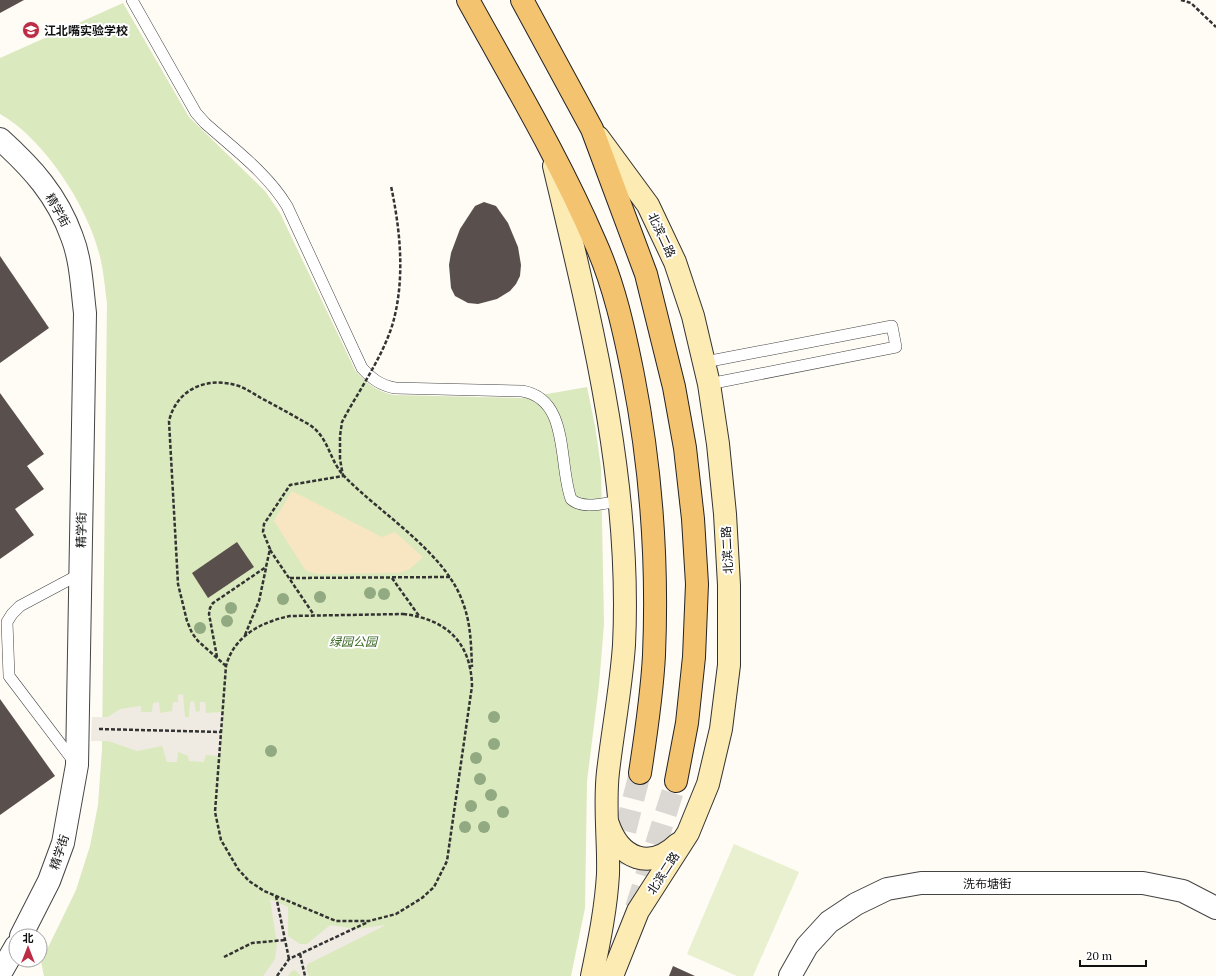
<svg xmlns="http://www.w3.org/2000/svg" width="1216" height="976" font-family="'PT Serif','Noto Sans SC',serif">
<rect width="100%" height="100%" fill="#fffbf5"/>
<path fill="#dae9be" d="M123,3L189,117L265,191L280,213L355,370C366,383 376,391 393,395L524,398L587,387L595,426L601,467L604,624L599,685L587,781L585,908L571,976H44L41,962L76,890L90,846L98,805L102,749L107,303C105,289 104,275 101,261C91,211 45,139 0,114V58Z"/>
<polygon fill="#f8e6c3" points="292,491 382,537 395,532 423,557 410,569 399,573 317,574 306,571 274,521"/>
<polygon fill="#e9f0d0" points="734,844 799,872 753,976 737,976 687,954"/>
<g fill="#f0ebe2">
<polygon points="183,694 185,717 189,717 190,702 194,701 196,712 200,711 200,702 205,702 206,713 223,712 220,756 206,755 204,762 189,761 188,756 178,752 177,762 167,762 162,746 137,751 108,741 91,741 92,717 108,717 120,709 141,706 141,712 152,712 153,703 159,702 160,713 172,711 173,702 178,702 178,695"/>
<polygon points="270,899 288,907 288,936 300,944 307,944 330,925 357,929 386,925 308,964 306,968 309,976 301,976 295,970 292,971 288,976 263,976 275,959 277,944"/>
</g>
<g fill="#59504d">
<polygon points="0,0 24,0 0,13"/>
<polygon points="484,202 496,206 508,223 518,247 521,265 520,276 516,284 510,291 497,299 478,304 468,303 455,296 451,288 449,265 451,253 460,229 475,206"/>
<polygon points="0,256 49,328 0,363"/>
<polygon points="0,393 44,454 27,466 44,489 15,509 34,535 0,559"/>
<polygon points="237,542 254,567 208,598 192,573"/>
<polygon points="0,699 55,776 0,815"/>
<polygon points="673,966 695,976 669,976"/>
</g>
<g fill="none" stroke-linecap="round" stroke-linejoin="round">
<g stroke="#dbd8d3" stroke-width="22" stroke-dasharray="22 11" stroke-linecap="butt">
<polyline points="617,863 640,773"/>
<polyline points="636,908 676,781"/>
</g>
<g stroke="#444" stroke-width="12">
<g id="lane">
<path d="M132,0L196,113L205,123C234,149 267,173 287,206L362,368C372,379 380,385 395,388L522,391C570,399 558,463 571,499C583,510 604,503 620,501"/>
<polyline points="705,362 892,326 896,347 709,384"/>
<polyline points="75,763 9,676 7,622 12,614 20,606 80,574"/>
</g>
</g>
<g stroke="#444" stroke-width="24">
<g id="street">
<path d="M0,139C32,168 57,195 72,237C81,260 82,288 85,313L77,765L63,843L49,881L21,936"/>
<polyline points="0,974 16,946"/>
<polyline points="790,976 807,946 829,922 856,904 887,889 921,883 1143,883 1183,891 1216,908"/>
</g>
</g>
<g stroke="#333" stroke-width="24">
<g id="secondary">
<polyline points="598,137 648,205 675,262 693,316 709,384 718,444 725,514 729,585 729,665 721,729 708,784 688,833 638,911 612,976"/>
<path d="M554,166C591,322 632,483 624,645C621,688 613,729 608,772C604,806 609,840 608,874C606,909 599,942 592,976"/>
<path d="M608,824C620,859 650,871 678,844"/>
</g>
</g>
<g stroke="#222" stroke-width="24">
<g id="primary">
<path d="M468,0C512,80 559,158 595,242C614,284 624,330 633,375C651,467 658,561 654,655C652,695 646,734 640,773"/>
<polyline points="522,0 592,129 646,274 674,387 685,448 693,519 697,584 694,657 687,723 676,781"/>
</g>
</g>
<g stroke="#333" stroke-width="2.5" stroke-dasharray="4 2" stroke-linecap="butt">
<polyline points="1181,0 1191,3 1216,27"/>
<polyline points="270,550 314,615"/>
<polyline points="290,578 450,577"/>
<polyline points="392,578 419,616"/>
<path d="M403,614C446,619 471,642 472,686L447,861L434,887L422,898L396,914L369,921H336L264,891L249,881L238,869L221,840L215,812L226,666C234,636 261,622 290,616Z"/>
<polyline points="245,635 259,601 266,568"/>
<polyline points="217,657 209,614 210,608 213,603 266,567 270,549 263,532 264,524 290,485 343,476 340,459"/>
<path d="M226,666L198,641L192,633L187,621L178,584L169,421C177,388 208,376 239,386C247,389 254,394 261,398C278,407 294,416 310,425C330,439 329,461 345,477C381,514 446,553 463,603C471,624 471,645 472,667"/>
<polyline points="99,729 221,732"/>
<polyline points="276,896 289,959"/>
<polyline points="300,954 305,976"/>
<polyline points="224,957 252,943 285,940"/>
<polyline points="277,976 289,959 368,922"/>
</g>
<use href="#lane" stroke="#fff" stroke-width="11"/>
<use href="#street" stroke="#fff" stroke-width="22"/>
<use href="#secondary" stroke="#fcebb3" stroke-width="22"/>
<use href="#primary" stroke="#f3c370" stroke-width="22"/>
<path stroke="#333" stroke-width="2.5" stroke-dasharray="4 2" stroke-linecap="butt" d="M340,459V436L342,422C359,390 385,354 394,319C405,275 400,229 391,186"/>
</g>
<g fill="#92aa81">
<circle cx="370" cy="593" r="6"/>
<circle cx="384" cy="594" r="6"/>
<circle cx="320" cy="597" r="6"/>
<circle cx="283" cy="599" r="6"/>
<circle cx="231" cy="608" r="6"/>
<circle cx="227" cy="621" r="6"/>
<circle cx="200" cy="628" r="6"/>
<circle cx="494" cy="717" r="6"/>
<circle cx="494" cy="744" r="6"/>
<circle cx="271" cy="751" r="6"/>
<circle cx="476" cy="758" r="6"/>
<circle cx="480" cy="779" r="6"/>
<circle cx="491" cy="795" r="6"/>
<circle cx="471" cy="806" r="6"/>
<circle cx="503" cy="812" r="6"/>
<circle cx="465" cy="827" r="6"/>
<circle cx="484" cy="827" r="6"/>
</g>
<defs>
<g id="school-disc" transform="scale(0.9)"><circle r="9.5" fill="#bc2d45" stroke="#fff"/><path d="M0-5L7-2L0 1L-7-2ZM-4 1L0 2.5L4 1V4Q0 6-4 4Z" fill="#fff"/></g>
</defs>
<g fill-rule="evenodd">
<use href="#school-disc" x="31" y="30"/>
</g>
<g text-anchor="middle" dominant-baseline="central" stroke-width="4" stroke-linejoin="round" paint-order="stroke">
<g font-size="12" font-weight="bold" fill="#111" stroke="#fff" text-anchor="start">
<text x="44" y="30">江北嘴实验学校</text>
</g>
<g font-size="12" fill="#111" stroke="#fff">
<text transform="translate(58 210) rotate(61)">精学街</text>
<text transform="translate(662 235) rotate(65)">北滨二路</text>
<text transform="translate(81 530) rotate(-89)">精学街</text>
<text transform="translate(727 550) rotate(-93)">北滨二路</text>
<text transform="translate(59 852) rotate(-72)">精学街</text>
<text transform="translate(663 873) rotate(-57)">北滨二路</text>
<text x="987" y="883">洗布塘街</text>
</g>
<g font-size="12" font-style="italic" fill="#396722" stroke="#fff">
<text x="353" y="641">绿园公园</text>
</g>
</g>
<g transform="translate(28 948)"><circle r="19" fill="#ffffff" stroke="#a0a0a0"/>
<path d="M0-3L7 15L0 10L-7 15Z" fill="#bc2d45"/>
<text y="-6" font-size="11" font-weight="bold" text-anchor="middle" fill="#111111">北</text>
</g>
<path d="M1080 960v6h66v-6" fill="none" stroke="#111111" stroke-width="2"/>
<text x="1086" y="960" font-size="12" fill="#111111" stroke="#ffffff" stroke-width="3" paint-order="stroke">20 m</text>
</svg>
